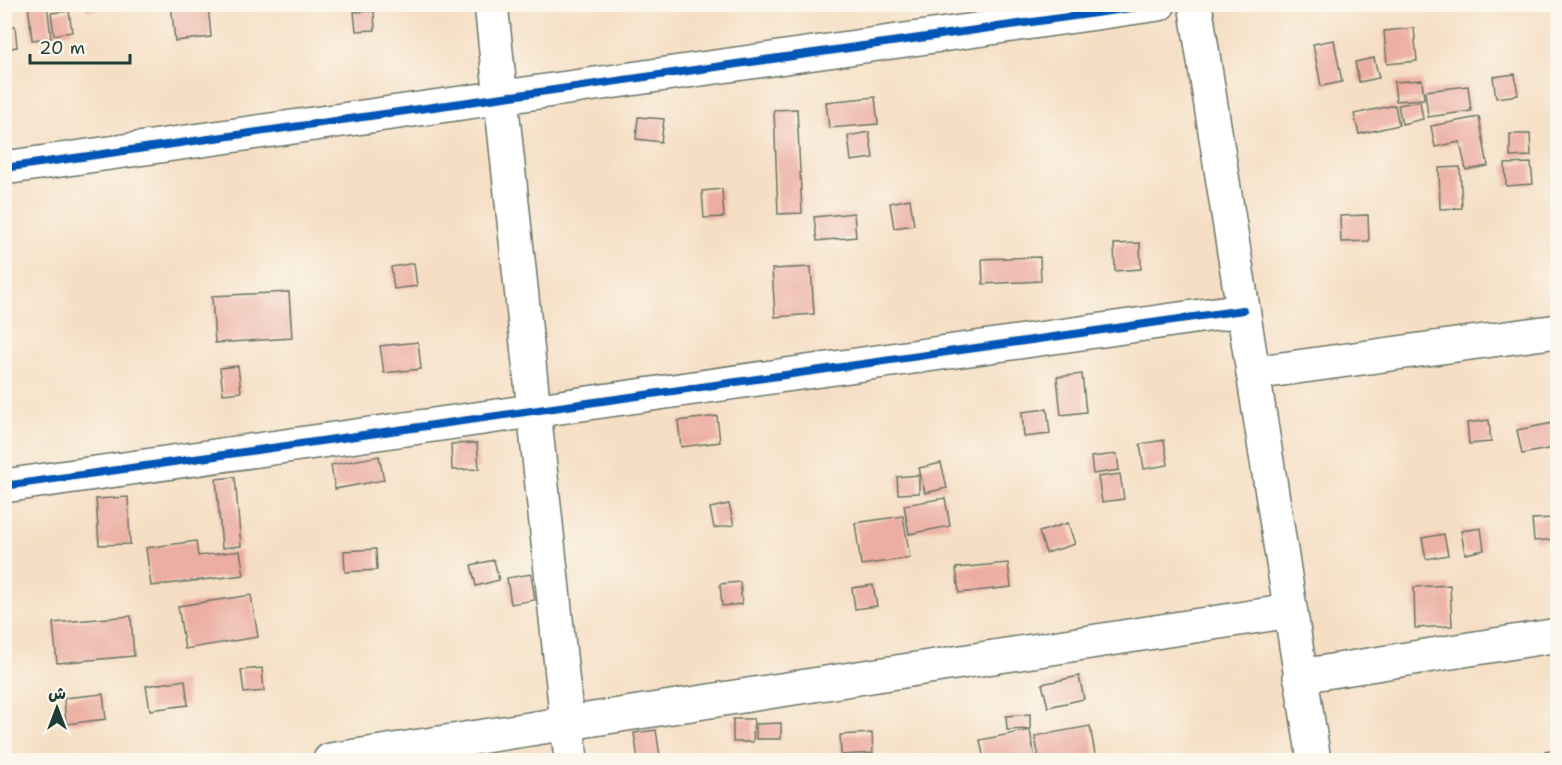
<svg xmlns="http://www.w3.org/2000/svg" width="1562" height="765" font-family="'Shantell Sans','Playpen Sans Arabic',sans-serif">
<rect width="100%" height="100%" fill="#fbf7ec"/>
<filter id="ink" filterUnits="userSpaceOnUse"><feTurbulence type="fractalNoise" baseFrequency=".0167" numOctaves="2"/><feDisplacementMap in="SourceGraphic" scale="12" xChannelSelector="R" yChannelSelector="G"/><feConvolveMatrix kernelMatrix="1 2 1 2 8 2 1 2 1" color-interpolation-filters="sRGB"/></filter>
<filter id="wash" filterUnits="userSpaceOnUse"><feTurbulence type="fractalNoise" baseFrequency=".008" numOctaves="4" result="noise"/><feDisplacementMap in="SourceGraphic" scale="24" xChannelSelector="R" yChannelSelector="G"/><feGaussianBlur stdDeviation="1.35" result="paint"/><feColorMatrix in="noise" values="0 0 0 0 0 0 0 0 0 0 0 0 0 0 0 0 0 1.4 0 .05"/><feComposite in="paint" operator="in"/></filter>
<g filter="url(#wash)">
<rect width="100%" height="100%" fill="#f5dec3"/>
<g id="blocks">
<g fill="#ecada2">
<polygon points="28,4 47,4 51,38 32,40"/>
<polygon points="86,4 121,4 121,6 87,11"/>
<polygon points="171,4 208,4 211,37 175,41"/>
<polygon points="69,11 72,32 54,35 51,13"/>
<polygon points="374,11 375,30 356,31 354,12"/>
<polygon points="15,26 17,47 4,49 4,27"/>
<polygon points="1414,28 1417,61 1387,64 1384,31"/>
<polygon points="1334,40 1342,82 1321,86 1313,44"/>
<polygon points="1374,58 1379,78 1359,82 1355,62"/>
<polygon points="1515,74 1518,95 1496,98 1493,77"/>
<polygon points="1422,80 1424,99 1396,101 1394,82"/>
<polygon points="1468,86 1471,111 1428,117 1425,91"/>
<polygon points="875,97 878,124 829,128 826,102"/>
<polygon points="1420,101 1423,119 1402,124 1398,105"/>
<polygon points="1395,105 1399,125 1359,134 1354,114"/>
<polygon points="797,109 802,213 778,214 774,110"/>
<polygon points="638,117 664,119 661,142 636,139"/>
<polygon points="1479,117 1488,166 1466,170 1460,142 1435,147 1431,126"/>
<polygon points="869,132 873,158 851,161 848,136"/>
<polygon points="1510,134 1530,134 1531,156 1510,157"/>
<polygon points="1531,163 1533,184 1506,186 1505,164"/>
<polygon points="1460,167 1462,208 1440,209 1439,168"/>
<polygon points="722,189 724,217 704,218 702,191"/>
<polygon points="910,199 914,225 894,228 890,203"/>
<polygon points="854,213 856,237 817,241 814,217"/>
<polygon points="1368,215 1369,241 1341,242 1340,216"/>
<polygon points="1140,243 1141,269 1115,271 1114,244"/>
<polygon points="1040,257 1041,281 983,284 982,259"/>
<polygon points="414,263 417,286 394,289 391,267"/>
<polygon points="811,267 814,314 775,317 772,269"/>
<polygon points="289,292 292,338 215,343 212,296"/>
<polygon points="418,342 421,369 384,373 380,346"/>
<polygon points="238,366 241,392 223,394 220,368"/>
<polygon points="1082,374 1086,412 1061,415 1057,377"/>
<polygon points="1047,409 1050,434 1024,437 1022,412"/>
<polygon points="717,416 720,442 681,447 678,421"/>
<polygon points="1489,420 1491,442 1469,444 1467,423"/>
<polygon points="1558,422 1558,447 1522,454 1517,430"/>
<polygon points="1164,440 1168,465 1144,469 1140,444"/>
<polygon points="477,443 479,469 452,470 451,444"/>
<polygon points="1117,454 1119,470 1093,474 1091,457"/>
<polygon points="379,456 384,480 335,489 331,465"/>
<polygon points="941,463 947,488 925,493 919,468"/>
<polygon points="1120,474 1124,499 1102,502 1098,477"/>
<polygon points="919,475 919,493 898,494 897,477"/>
<polygon points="235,477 241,546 222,548 216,479"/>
<polygon points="128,497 130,544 99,545 96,499"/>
<polygon points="945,498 950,526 909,534 904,505"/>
<polygon points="729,504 734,525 714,528 710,508"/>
<polygon points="903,516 910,558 861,565 855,523"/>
<polygon points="1555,518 1557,539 1534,541 1532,519"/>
<polygon points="1068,523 1075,544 1046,553 1039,532"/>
<polygon points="1481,528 1484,550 1465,554 1461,531"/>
<polygon points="1444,534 1448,555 1426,559 1422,538"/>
<polygon points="196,541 198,556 240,551 244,575 151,586 146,548"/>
<polygon points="376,549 377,570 345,572 344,551"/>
<polygon points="494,560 499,580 476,586 471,565"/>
<polygon points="1008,563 1011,587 959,593 956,568"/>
<polygon points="531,574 535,600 511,604 507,578"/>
<polygon points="740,582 742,604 722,606 720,584"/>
<polygon points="873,585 877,606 855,609 852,588"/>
<polygon points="1450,585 1452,626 1415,628 1414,587"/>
<polygon points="251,595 258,637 185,649 178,606"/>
<polygon points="131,616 134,656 57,663 53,623"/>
<polygon points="262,668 264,691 244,693 241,670"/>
<polygon points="1079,676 1084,699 1048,707 1042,684"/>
<polygon points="185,680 188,705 150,710 146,686"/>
<polygon points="103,694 106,719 66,724 64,698"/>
<polygon points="1030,714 1030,729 1007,730 1006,716"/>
<polygon points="733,719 754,719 753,742 733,742"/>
<polygon points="781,723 781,739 756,739 756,724"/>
<polygon points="1090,726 1096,760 1039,760 1035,736"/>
<polygon points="656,730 660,756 638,759 634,733"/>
<polygon points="1030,730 1035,760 984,760 980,740"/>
<polygon points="872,733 873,753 841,755 840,735"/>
<polygon points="1558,749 1558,760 1546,760 1545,751"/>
</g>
</g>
</g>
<g filter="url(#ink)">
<use href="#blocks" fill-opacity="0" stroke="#6a7566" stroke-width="1.5"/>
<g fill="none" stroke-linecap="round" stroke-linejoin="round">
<g stroke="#6a7566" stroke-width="36">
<g id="minor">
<polyline points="491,4 571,760"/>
<polyline points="4,168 1159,4"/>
<polyline points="1253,373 1558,331"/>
<polyline points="4,486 1243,310"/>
<polyline points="1300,676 1558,635"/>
<polyline points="330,760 1290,611"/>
</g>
</g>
<g stroke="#6a7566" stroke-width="36">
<polyline id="major" points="1195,4 1314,760"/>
</g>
<use href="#minor" stroke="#fff" stroke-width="33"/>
<use href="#major" stroke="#fff" stroke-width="33"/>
<g stroke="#fbf7ec" stroke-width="11">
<g id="cycleway">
<polyline points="4,168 1159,4"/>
<polyline points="4,486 1243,310"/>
</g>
</g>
<use href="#cycleway" stroke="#0057b8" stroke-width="8"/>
</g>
</g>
<rect width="1562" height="765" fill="none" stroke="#fbf7ec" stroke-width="24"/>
<g transform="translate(57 708)" stroke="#fbf7ec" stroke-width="4.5" paint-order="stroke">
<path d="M0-4.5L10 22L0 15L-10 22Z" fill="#1f3d34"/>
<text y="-9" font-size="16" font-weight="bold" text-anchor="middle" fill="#1f3d34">ش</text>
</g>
<path d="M30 54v9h100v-9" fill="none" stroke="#1f3d34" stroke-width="3"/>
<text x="39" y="54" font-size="18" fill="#1f3d34" stroke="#fbf7ec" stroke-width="4.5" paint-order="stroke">20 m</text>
</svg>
